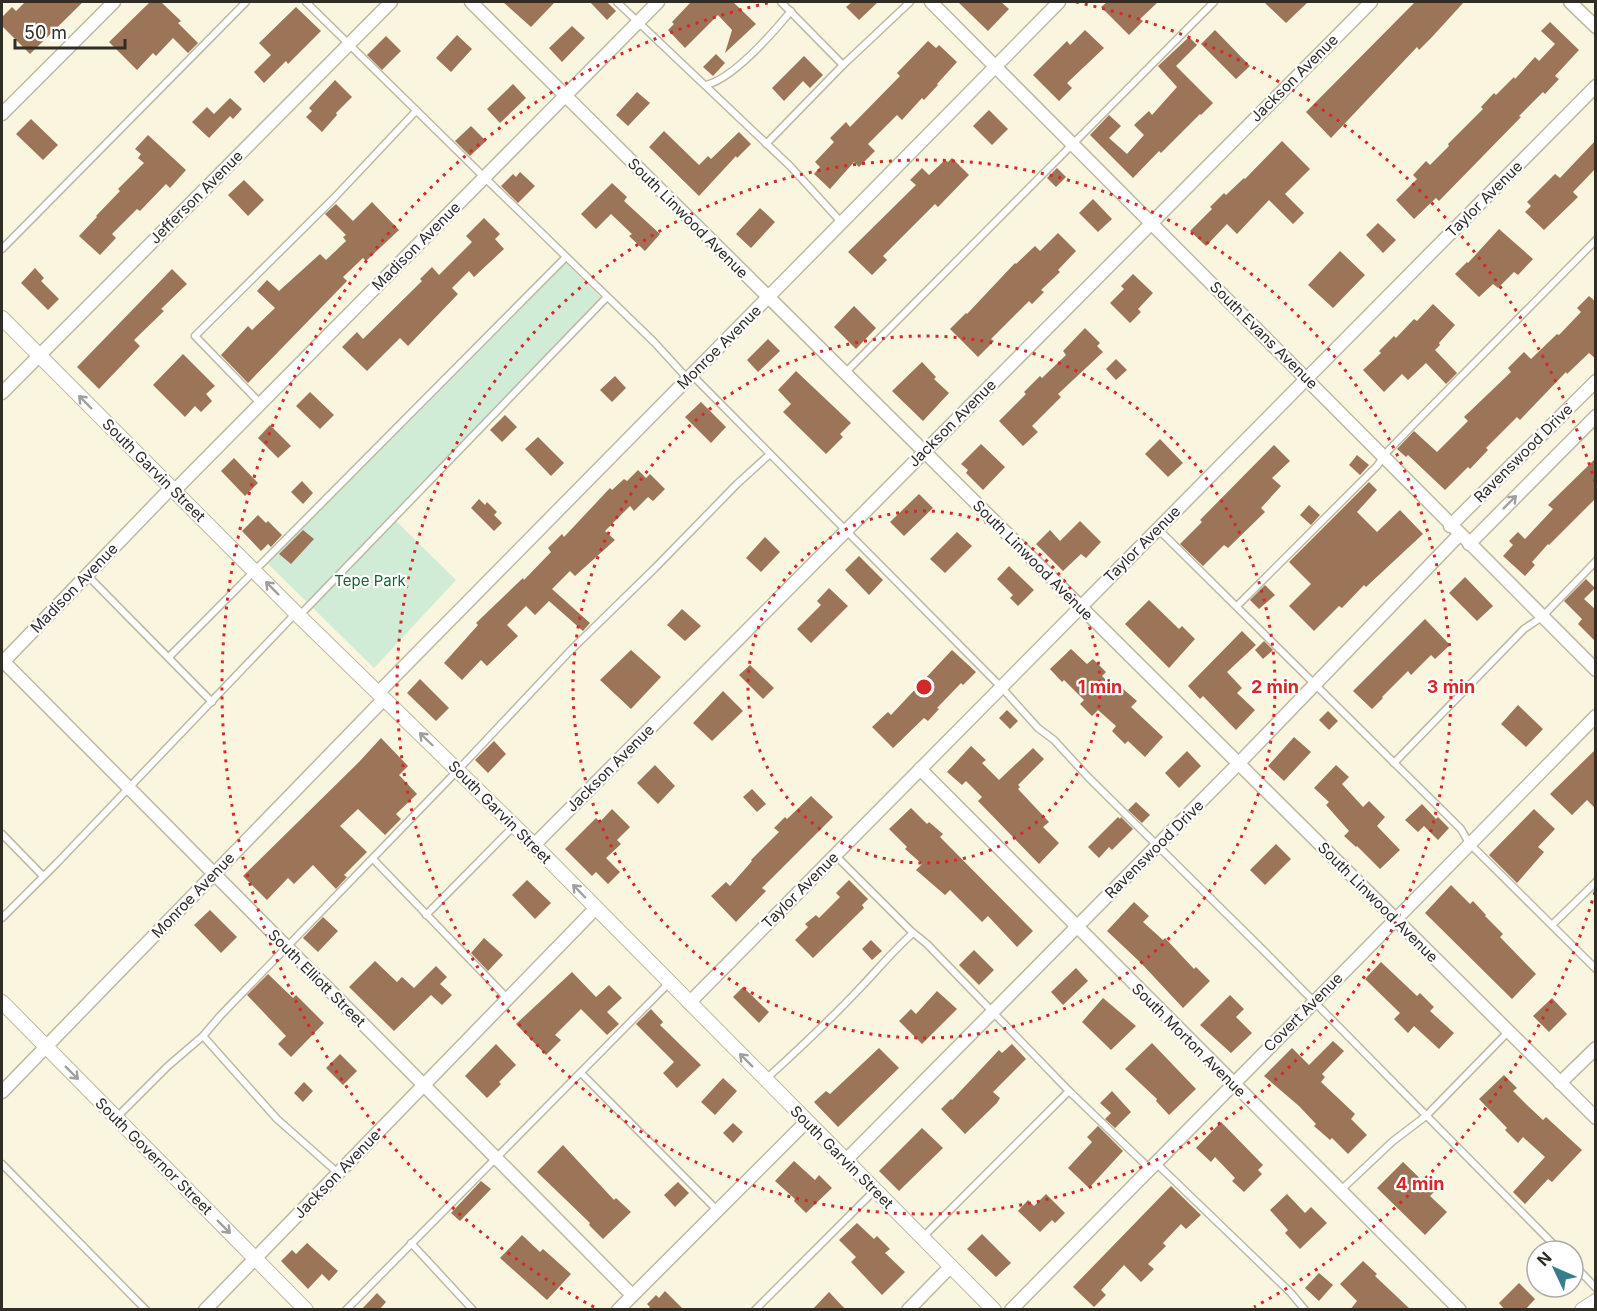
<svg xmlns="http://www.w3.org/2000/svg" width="1597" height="1311" font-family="Inter,sans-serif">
<rect width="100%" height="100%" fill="#f9f5de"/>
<polygon fill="#d0ebd6" points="562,259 605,302 393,518 456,580 374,668 265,561"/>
<g fill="#9c7559">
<polygon points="25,2 83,2 30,54 2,26 2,17 12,7 16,11"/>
<polygon points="150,2 161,2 181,21 178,23 198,43 188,53 173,38 156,56 153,53 137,70 109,42"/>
<polygon points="503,2 555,2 531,27"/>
<polygon points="590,2 607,2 616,11 607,20"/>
<polygon points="691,2 733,2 756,24 725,53 732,30 718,15 685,48 668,30 674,24 672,22"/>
<polygon points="852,2 878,2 859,20 846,7"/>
<polygon points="958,2 1001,2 1009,9 988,31"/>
<polygon points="1107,2 1158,2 1140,19 1143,21 1129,35 1101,7"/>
<polygon points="1264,2 1308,2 1286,23"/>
<polygon points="1415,2 1464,2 1432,37 1419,50 1417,47 1331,138 1306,112"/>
<polygon points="296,7 321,31 288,64 286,61 264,83 254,72 271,55 259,43"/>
<polygon points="1550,22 1579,50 1555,76 1559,79 1545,94 1543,92 1519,116 1521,117 1439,201 1436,198 1414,219 1396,200 1417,179 1413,175 1426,161 1430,165 1449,146 1448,144 1483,109 1481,107 1494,93 1496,95 1514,77 1515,79 1535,57 1539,61 1555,44 1541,31"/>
<polygon points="572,26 585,38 562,62 549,48"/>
<polygon points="1085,30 1104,48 1067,83 1072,88 1059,101 1033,75 1067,41 1070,45"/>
<polygon points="1215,30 1250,66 1236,79 1201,44"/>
<polygon points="457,35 472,49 451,72 436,58"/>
<polygon points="386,36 401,51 382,70 367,55"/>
<polygon points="1189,37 1197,45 1176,66 1213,103 1201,115 1200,114 1161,153 1159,151 1133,178 1090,135 1109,115 1121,126 1109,138 1127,154 1144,135 1134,125 1149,111 1152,115 1177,87 1158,66"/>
<polygon points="928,41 936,48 939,45 957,62 937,84 938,85 924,100 922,98 902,120 897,115 868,144 875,151 859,167 854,162 830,189 814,174 820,167 815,162 834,142 830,138 846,122 850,127 900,76 897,73"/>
<polygon points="716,54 725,63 713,76 703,67"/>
<polygon points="804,56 823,75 810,88 803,81 784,101 772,88"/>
<polygon points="335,80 352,97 336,113 337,115 322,132 306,117 312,111 309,108"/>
<polygon points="513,84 526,98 500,123 487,109"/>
<polygon points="637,92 650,103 628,126 616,115"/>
<polygon points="230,98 242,109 233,119 230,116 209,138 192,122 207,107 214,114"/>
<polygon points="989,110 1008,129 992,145 973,126"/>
<polygon points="31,119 58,145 43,160 16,134"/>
<polygon points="471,126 486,141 470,156 455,141"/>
<polygon points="664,131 699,165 708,156 711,159 739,132 751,144 737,158 736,156 699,196 649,147"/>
<polygon points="148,135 186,170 170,188 166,184 140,211 137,209 112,234 116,238 100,255 79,236 97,217 96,216 120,191 118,189 144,163 138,158 141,154 135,149"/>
<polygon points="1596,140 1596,168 1573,192 1578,197 1544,230 1525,212 1531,206 1527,202 1555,174 1560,178"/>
<polygon points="1282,141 1310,169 1285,194 1304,213 1293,224 1269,200 1237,234 1227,224 1206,246 1190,231 1212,209 1210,207 1224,193 1226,195 1244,178 1245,179"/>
<polygon points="952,158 969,175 938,207 935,204 883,256 887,260 872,275 848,252 916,185 910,180 922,168 929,175 945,160 948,162"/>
<polygon points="1057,168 1066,177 1056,187 1047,178"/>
<polygon points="520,172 535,186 518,203 501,186 513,174 516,177"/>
<polygon points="244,180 264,200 248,216 228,195"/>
<polygon points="612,183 627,197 624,201 660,234 645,251 629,236 632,234 611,214 596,229 581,214"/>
<polygon points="1093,199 1112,219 1098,232 1079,213"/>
<polygon points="372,202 399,230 366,261 363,258 343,277 347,281 248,383 221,355 248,326 252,330 275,308 257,291 267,280 279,291 320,254 326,260 346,241 343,237 346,235 325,214 336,204 353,221"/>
<polygon points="760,208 775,222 751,248 736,234"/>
<polygon points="484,218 500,234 495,239 504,249 474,277 469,271 452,288 458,294 408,346 400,338 367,371 342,347 357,332 363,339 422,281 420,279 432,267 439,275 472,242 466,236"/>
<polygon points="1378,223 1396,240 1383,253 1366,235"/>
<polygon points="1499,229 1533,259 1518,275 1514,272 1498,288 1493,284 1479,297 1455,274 1467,262 1468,263"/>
<polygon points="1058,233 1076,251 1058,270 1060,272 1041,290 1044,292 1032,304 1029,301 991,339 994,341 978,357 950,329 966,313 967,314 1015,263 1016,264 1035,246 1040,251"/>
<polygon points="1340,251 1365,275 1333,308 1308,285"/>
<polygon points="35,268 44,278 41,281 59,299 48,310 21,283"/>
<polygon points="172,269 187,284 161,309 164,311 134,340 140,346 99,389 77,367"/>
<polygon points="1133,274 1153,293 1138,309 1141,312 1130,323 1110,303 1124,289 1121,286"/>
<polygon points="1589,296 1596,302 1596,359 1589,353 1567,374 1566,372 1520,420 1517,417 1486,448 1488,450 1470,469 1468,467 1445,490 1408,455 1406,457 1397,449 1414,431 1437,452 1468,421 1464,417 1511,372 1508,368 1524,352 1531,359 1557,334 1559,335 1581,312 1577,308"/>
<polygon points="1433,304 1455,325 1439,343 1440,345 1435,350 1457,373 1446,384 1426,363 1408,380 1402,374 1384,392 1363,370 1381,353 1379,351 1394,336 1396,338 1414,319 1417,321"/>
<polygon points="854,306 876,328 856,349 834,327"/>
<polygon points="1085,328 1100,343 1097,346 1103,352 1058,394 1061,397 1032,426 1038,432 1023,446 999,421 1026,394 1024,392 1040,376 1042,378 1066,355 1063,351"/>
<polygon points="768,339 780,351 758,372 747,360"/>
<polygon points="183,354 215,386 206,394 212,401 201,412 195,406 185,417 153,385"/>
<polygon points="1116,359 1127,370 1116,380 1106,369"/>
<polygon points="922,362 936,377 934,379 949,393 923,421 892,391"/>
<polygon points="796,371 851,423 840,434 843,437 826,454 783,412 791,404 778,390"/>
<polygon points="615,376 626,388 612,402 600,390"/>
<polygon points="310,392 334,415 320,429 296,406"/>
<polygon points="701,402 726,427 711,443 685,417"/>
<polygon points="505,415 517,427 502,442 490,430"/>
<polygon points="270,425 291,446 278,458 258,438"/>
<polygon points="538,437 564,463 551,476 525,449"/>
<polygon points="1160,439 1183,463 1168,477 1145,454"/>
<polygon points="981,444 1005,467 983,490 966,473 968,470 961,464"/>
<polygon points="1274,445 1290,461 1272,478 1281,486 1261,508 1265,512 1228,548 1224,545 1203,566 1180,544 1202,522 1200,520"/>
<polygon points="1357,455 1369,465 1360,475 1349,465"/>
<polygon points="234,458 258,483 245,496 221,471"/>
<polygon points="1596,458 1596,498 1549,545 1548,544 1532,562 1535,565 1525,576 1503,556 1513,545 1509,541 1518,532 1525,539 1553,509 1548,505"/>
<polygon points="638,470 646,478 650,474 665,489 653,501 648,497 634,511 630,506 605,531 615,540 575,576 570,571 552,589 590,623 583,631 549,601 535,615 526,606 507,625 518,636 487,666 481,660 462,680 444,663 478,625 476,623 523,578 524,580 551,552 548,548 562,534 564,537 610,488 612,490 624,479 627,481"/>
<polygon points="302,481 313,493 303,504 291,492"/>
<polygon points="1369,482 1377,490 1357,512 1377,532 1400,510 1423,534 1366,587 1364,585 1342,608 1339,606 1314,631 1289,606 1311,584 1289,562"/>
<polygon points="919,494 933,508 904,536 890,522"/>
<polygon points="479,499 485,505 487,502 497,512 494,515 502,523 494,531 471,508"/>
<polygon points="1309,505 1320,515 1311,525 1300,515"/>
<polygon points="258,515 266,523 268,521 282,535 271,547 268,544 261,551 242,531"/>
<polygon points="1080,521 1101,542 1086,558 1081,554 1063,571 1036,544 1050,530 1060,541"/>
<polygon points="303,530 314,539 291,564 279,554"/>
<polygon points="957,532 972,546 945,573 930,559"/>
<polygon points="765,537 780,552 761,572 746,558"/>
<polygon points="859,556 883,580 869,595 845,570"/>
<polygon points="1009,566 1034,590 1018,606 1010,598 1013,595 997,579"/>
<polygon points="1465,577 1493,606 1477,621 1449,593"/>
<polygon points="1586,579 1595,588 1584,599 1596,610 1596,642 1578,624 1582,619 1564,601"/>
<polygon points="1265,585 1275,595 1259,609 1250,600"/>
<polygon points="829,588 848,606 811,643 797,629 821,605 817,601"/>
<polygon points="1149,600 1179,629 1182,626 1195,639 1169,668 1125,624"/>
<polygon points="682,609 701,626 685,641 667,625"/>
<polygon points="1425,619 1450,645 1435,659 1431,655 1411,675 1408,671 1382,697 1383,698 1372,709 1353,691"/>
<polygon points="1242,631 1256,645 1227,672 1242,688 1237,693 1255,710 1236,730 1203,696 1200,699 1188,686"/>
<polygon points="1264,641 1273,650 1263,659 1255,650"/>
<polygon points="1071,649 1087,664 1093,659 1106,672 1102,676 1118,692 1122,688 1137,701 1131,707 1163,737 1145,757 1128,741 1125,744 1112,731 1116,726 1098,710 1092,716 1080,704 1084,700 1064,680 1062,682 1050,669"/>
<polygon points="631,650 661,677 631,709 600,680"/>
<polygon points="952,650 976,672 963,685 961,683 937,708 939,709 928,721 924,718 893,748 872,727 888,712 891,715"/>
<polygon points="750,665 774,688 763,699 739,675"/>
<polygon points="420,679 449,708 436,721 407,693"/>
<polygon points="723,691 743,711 712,741 693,723"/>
<polygon points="1518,705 1543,729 1526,747 1501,724"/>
<polygon points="1007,710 1018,721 1010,729 999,718"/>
<polygon points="1328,711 1338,721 1329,730 1319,720"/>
<polygon points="1294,737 1311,752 1284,781 1268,766"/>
<polygon points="381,738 408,766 399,775 417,794 396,814 401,819 385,835 358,809 340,826 367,852 344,875 347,877 336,889 313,865 294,884 288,878 267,900 243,876 359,762"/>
<polygon points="494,741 506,754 488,773 475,760"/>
<polygon points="971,746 986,760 982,763 999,780 1033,748 1044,759 1018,785 1020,787 1018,789 1049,822 1043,827 1059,843 1039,864 978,801 982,797 966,781 962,785 947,772"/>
<polygon points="1596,749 1596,809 1587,800 1572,815 1550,794"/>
<polygon points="1187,751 1201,766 1179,788 1165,773"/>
<polygon points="655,765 675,786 658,804 637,783"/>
<polygon points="1336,765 1349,777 1342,784 1363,807 1369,801 1385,817 1377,826 1400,850 1380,869 1357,846 1356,847 1344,836 1349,831 1326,805 1329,802 1314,788"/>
<polygon points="752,789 766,804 757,812 743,797"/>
<polygon points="811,796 833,817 762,888 766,891 736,922 711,896 726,882 730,886 752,861 751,860 779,832 774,828 785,817 787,819"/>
<polygon points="1136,802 1150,815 1142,823 1128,810"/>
<polygon points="1422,804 1436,819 1438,817 1449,828 1438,840 1424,826 1418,832 1405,820"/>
<polygon points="911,808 927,824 929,822 943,834 940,837 1033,931 1017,947 988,916 982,922 950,890 945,895 916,870 922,864 905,849 907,847 889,829"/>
<polygon points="612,809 630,827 617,840 621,844 606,858 620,872 608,884 596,872 592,876 565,849 596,818 600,822"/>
<polygon points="1534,809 1555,829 1538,847 1544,852 1517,883 1489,855"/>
<polygon points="1118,817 1120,819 1121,817 1133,829 1112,850 1109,847 1099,858 1088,847"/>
<polygon points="1276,844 1291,859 1265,885 1250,870"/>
<polygon points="527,880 551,903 535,919 512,895"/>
<polygon points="849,880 868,899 862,905 864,908 813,958 795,940 808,927 805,924 816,915 819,918 840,897 836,893"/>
<polygon points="1451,885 1470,904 1473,901 1486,915 1485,916 1503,934 1500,937 1536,974 1512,999 1425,913"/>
<polygon points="1134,902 1149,916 1143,922 1163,940 1165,938 1194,969 1196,967 1210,981 1183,1008 1141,963 1107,931"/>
<polygon points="210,910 237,937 221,953 194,925"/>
<polygon points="323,917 338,931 318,952 303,938"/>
<polygon points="484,938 503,955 488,971 471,953"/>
<polygon points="871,940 882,951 872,960 862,949"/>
<polygon points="974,950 994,970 979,985 959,965"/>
<polygon points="375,961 397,982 402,977 414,988 436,966 447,977 440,984 452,995 442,1005 431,995 394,1031 349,987"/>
<polygon points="1381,962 1417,996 1420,993 1434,1007 1430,1011 1454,1033 1439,1049 1414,1026 1408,1033 1394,1019 1400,1013 1365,979"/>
<polygon points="1076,968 1088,981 1063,1005 1051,992"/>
<polygon points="572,972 596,997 609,985 622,998 607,1012 619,1024 607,1035 581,1009 555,1035 561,1040 546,1055 516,1024"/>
<polygon points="268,974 293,998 296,995 324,1023 291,1057 278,1044 286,1036 247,995"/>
<polygon points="743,987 769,1012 759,1023 733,997"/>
<polygon points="937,991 957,1009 922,1044 899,1021 911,1009 916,1014"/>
<polygon points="1230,995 1244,1009 1236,1017 1252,1033 1231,1053 1200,1025"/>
<polygon points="1103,998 1136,1026 1111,1050 1082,1022"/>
<polygon points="1552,998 1567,1014 1549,1032 1533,1016"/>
<polygon points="651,1009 663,1022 660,1025 701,1065 677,1088 663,1073 674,1062 636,1024"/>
<polygon points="1333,1041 1344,1051 1322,1074 1325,1077 1321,1082 1355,1114 1351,1119 1367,1135 1348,1154 1332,1138 1330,1140 1314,1126 1316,1124 1299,1106 1264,1076 1292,1048 1309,1065"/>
<polygon points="1152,1043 1196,1089 1169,1115 1156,1101 1157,1099 1125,1069"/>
<polygon points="496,1044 516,1065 499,1082 501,1084 487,1098 465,1076"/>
<polygon points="1012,1044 1026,1059 993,1092 1000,1098 997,1103 965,1134 941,1109 951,1099 952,1100 999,1050 1002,1053"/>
<polygon points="879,1048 899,1068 838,1127 814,1102 826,1091 830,1094"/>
<polygon points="340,1054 357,1071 343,1085 326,1068"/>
<polygon points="1504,1075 1517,1088 1513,1091 1529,1107 1543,1120 1546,1117 1582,1150 1552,1182 1548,1179 1525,1204 1513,1192 1545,1157 1523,1137 1518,1143 1505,1130 1507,1128 1479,1099"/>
<polygon points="723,1078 737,1091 715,1115 701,1102"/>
<polygon points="304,1082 313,1091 303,1102 294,1093"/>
<polygon points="1112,1091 1131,1112 1115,1128 1105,1119 1111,1113 1100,1103"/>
<polygon points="1221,1122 1263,1165 1258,1170 1262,1174 1244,1192 1232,1181 1235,1178 1215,1157 1211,1162 1196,1148"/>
<polygon points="733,1123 743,1132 733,1143 723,1133"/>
<polygon points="1098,1126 1123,1151 1089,1188 1068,1168 1092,1142 1087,1137"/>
<polygon points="922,1128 943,1148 899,1191 879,1171"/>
<polygon points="563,1145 614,1200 616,1198 631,1212 603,1239 589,1225 590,1223 537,1172"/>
<polygon points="794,1161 815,1180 819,1175 832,1188 806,1213 794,1201 795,1199 775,1181"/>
<polygon points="1403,1162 1434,1192 1430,1196 1447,1212 1425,1235 1377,1188"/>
<polygon points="481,1181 491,1189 460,1221 451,1213"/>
<polygon points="678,1182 689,1193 675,1207 664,1195"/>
<polygon points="1171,1186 1201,1215 1186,1229 1181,1224 1163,1243 1166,1246 1148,1264 1154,1269 1141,1282 1124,1265 1101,1290 1106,1295 1094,1307 1073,1287"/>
<polygon points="1046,1194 1065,1213 1055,1223 1052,1220 1040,1232 1018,1211 1028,1200 1034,1206"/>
<polygon points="1287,1194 1305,1213 1311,1207 1327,1223 1300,1249 1285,1233 1288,1230 1270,1210"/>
<polygon points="857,1223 874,1239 877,1236 890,1249 885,1253 905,1272 882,1295 851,1262 856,1257 839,1240"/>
<polygon points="982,1234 1011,1263 996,1277 967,1249"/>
<polygon points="522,1235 540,1252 543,1249 571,1274 547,1300 500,1258"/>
<polygon points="307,1243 338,1271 329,1281 322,1274 308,1289 281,1261 292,1250 296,1254"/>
<polygon points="1363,1261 1377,1274 1375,1276 1411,1310 1350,1310 1357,1301 1340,1284"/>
<polygon points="1319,1273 1333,1285 1319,1301 1305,1288"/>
<polygon points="1519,1283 1535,1299 1525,1310 1505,1310 1499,1303"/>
<polygon points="665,1291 684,1310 647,1310 650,1307 647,1304 656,1295 659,1298"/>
<polygon points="829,1292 846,1310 812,1310"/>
<polygon points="377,1293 386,1302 379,1310 361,1310"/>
</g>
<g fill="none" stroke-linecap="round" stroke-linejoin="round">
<g stroke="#bdb9a3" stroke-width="9">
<g id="service">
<polyline points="306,2 484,177 654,342 687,378"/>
<polyline points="617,2 790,166 842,223"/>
<polyline points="781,2 843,65"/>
<path d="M706,85C734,78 772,34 791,11"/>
<polyline points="766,144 843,65 910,2"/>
<polyline points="2,249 246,2"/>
<polyline points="845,373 1214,2"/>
<polyline points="691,374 1001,687 1038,728 1054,740 1088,777 1266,953 1560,1251"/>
<polyline points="260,403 195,336 334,198 416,111"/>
<polyline points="1158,529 1461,829 1469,843 1596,969"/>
<polyline points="87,575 212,702"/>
<polyline points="1237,606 1377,466 1387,452 1412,426 1596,240"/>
<polyline points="300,615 607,297"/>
<polyline points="169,657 566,257"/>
<polyline points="1394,763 1524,629 1542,617 1596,561"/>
<polyline points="2,834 43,876"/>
<polyline points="835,855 911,931 927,944 1069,1091 1150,1169"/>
<polyline points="373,859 508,999"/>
<polyline points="426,915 514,826"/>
<polyline points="2,918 57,863 296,613"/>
<polyline points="1552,925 1596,882"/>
<polyline points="203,1036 277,1119 338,1173"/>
<polyline points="581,1073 717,1210"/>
<path d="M766,1079C799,1049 831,1019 862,986C879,968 894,950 913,933"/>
<polyline points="116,1118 168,1066 203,1036 220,1016 458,770 570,651 655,568 737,484 770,454"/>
<polyline points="1156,1163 1290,1292 1305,1310"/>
<polyline points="2,1164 146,1310"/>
<polyline points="1341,1190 1393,1141 1426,1116 1508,1032"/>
<polyline points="923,1237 1069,1091"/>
<polyline points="411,1243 473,1310"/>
<polyline points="1573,1264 1596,1288"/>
<polyline points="346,1310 669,983"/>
<polyline points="755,1310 875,1190"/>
</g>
</g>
<g stroke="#bdb9a3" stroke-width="15">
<g id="minor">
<polyline points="471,2 1596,1118"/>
<polyline points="931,2 1596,670"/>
<polyline points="1570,2 1596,27"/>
<polyline points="2,114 114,2"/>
<polyline points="2,393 391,2"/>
<polyline points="175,490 658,2"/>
<polyline points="1450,526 1596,381"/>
<polyline points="1469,544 1596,416"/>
<polyline points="3,661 632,1295"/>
<polyline points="2,663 172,487"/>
<polyline points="378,693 1059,2"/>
<polyline points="920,769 1460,1310"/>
<polyline points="534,845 1371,2"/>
<polyline points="689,1003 1596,86"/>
<polyline points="1560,1083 1596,1048"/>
<polyline points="2,1092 384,699"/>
<polyline points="846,1160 1238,764 1459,535"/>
<polyline points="205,1310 595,909"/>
<polyline points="618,1310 807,1121"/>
<polyline points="908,1310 951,1266"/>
<polyline points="1011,1310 1596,716"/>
</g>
</g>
<g stroke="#bdb9a3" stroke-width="16">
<g id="tertiary">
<polyline points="2,318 299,616 534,845 994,1310"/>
<polyline points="2,1002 306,1310"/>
<polyline points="1582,1310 1596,1301"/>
</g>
</g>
<use href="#service" stroke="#fff" stroke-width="6"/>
<use href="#minor" stroke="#fff" stroke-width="12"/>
<use href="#tertiary" stroke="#fff" stroke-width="14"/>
</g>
<defs><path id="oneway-shaft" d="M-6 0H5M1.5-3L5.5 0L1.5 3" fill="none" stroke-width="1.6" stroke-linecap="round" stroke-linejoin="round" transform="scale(1.5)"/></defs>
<g stroke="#a1a09d">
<use href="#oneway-shaft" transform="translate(85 402) rotate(-135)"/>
<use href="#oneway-shaft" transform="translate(1510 502) rotate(-45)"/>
<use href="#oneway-shaft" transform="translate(272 588) rotate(-135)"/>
<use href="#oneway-shaft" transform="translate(426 739) rotate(-136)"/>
<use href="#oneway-shaft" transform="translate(579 891) rotate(-134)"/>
<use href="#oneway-shaft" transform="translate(746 1060) rotate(-135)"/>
<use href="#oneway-shaft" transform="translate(72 1073) rotate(45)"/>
<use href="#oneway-shaft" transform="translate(224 1227) rotate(45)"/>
</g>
<g fill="none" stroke="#d62828" stroke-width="3" stroke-dasharray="3 6">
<circle cx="924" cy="687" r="176"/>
<circle cx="924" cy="687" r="351"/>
<circle cx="924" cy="687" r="527"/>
<path d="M1595 892A702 702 0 0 1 1254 1307M594 1307A702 702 0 0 1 772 2M1076 2A702 702 0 0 1 1595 482"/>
</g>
<g text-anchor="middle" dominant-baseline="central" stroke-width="4.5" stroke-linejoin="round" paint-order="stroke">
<g font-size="15" fill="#2f2d25" stroke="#fff">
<text transform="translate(1294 78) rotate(-45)">Jackson Avenue</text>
<text transform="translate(196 197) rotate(-45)">Jefferson Avenue</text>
<text transform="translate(1484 199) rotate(-45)">Taylor Avenue</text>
<text transform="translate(688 218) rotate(45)">South Linwood Avenue</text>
<text transform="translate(416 246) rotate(-45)">Madison Avenue</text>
<text transform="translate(1264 335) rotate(45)">South Evans Avenue</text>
<text transform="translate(719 347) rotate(-45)">Monroe Avenue</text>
<text transform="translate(952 423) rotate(-45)">Jackson Avenue</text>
<text transform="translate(1523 453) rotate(-45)">Ravenswood Drive</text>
<text transform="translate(154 470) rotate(45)">South Garvin Street</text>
<text transform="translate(1142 544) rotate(-45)">Taylor Avenue</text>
<text transform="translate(1033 560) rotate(45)">South Linwood Avenue</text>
<text transform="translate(74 588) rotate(-46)">Madison Avenue</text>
<text transform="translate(610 768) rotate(-45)">Jackson Avenue</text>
<text transform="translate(500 812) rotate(45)">South Garvin Street</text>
<text transform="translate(1154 849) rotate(-45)">Ravenswood Drive</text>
<text transform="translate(800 890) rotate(-45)">Taylor Avenue</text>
<text transform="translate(193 895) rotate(-46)">Monroe Avenue</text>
<text transform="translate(1378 902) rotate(45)">South Linwood Avenue</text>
<text transform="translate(317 978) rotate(45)">South Elliott Street</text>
<text transform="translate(1303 1012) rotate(-45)">Covert Avenue</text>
<text transform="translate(1189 1040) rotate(45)">South Morton Avenue</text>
<text transform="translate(154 1156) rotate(45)">South Governor Street</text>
<text transform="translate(842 1157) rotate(45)">South Garvin Street</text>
<text transform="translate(337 1174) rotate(-46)">Jackson Avenue</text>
</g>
<g font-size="15" fill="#1f5f36" stroke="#fff">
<text x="370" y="580">Tepe Park</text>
</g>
</g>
<circle cx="924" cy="687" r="9" fill="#d62828" stroke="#fff" stroke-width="3"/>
<g font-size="18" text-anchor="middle" font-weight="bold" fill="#d62828" stroke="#fff" stroke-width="4.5" stroke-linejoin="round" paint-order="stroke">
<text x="1100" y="693">1 min</text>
<text x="1275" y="693">2 min</text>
<text x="1451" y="693">3 min</text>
<text x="1420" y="1190">4 min</text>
</g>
<rect width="1597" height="1311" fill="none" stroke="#2f2d25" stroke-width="6"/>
<g transform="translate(1555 1269) rotate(314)"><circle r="28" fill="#ffffff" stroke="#acaba8" stroke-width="1.5"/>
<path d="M0-4.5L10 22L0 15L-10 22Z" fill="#377e89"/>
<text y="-9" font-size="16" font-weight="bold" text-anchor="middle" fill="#2f2d25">N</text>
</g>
<path d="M15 39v9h110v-9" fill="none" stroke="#2f2d25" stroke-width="3"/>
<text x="24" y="39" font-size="18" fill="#2f2d25" stroke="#ffffff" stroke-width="4.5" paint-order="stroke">50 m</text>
</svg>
